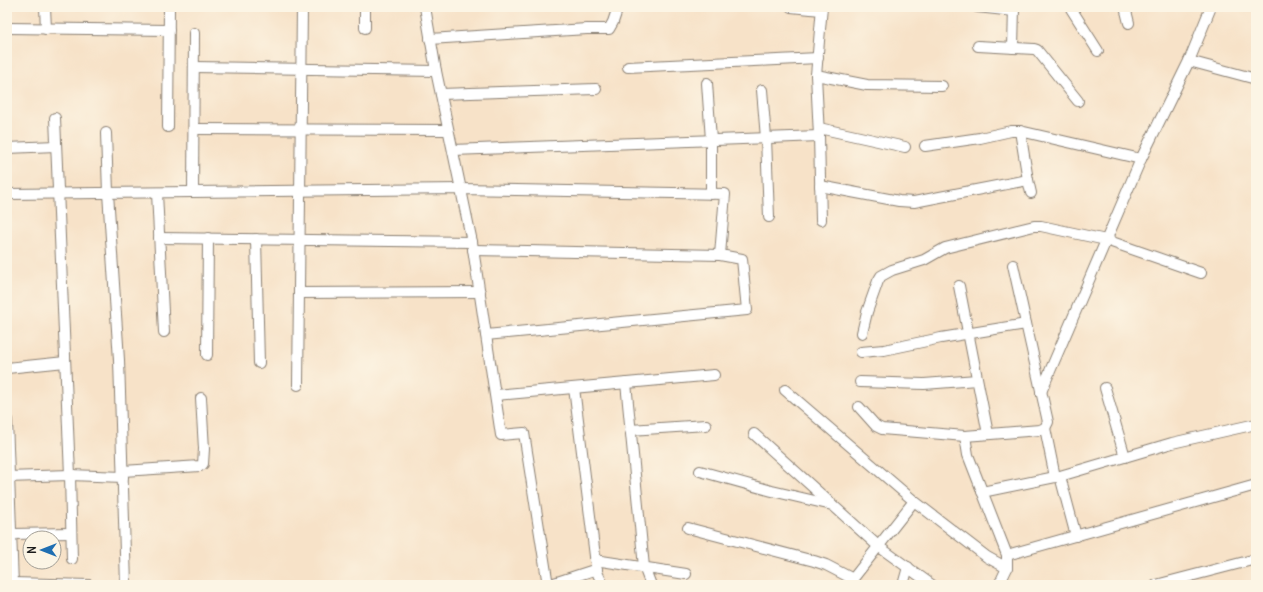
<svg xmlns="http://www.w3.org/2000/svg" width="1263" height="592" font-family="Delius,sans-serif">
<rect width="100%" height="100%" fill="#fcf5e5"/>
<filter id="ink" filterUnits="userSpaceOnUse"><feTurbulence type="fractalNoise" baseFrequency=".025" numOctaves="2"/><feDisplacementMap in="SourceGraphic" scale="8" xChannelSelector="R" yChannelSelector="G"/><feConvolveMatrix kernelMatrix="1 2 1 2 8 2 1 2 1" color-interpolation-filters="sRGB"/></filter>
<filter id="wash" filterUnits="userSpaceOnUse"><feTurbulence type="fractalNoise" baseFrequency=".012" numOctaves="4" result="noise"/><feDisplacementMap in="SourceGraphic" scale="16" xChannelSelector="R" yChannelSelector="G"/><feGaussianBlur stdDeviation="0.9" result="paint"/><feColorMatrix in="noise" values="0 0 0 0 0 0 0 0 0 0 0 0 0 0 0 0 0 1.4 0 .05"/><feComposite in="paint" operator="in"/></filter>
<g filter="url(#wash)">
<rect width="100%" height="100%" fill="#f7e2c8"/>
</g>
<g filter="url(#ink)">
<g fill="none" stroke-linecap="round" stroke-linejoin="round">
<g stroke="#8a7f72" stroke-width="12">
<g id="street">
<polyline points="45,7 46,29"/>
<polyline points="425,7 436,71 472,242 501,435 524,433 548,585"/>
<polyline points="791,7 821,10"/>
<polyline points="977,7 1014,11"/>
<polyline points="1070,7 1098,51"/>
<polyline points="1125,7 1129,23"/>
<polyline points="7,28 169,30"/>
<polyline points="365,28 365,7"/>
<polyline points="430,39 587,29 609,29 613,22 618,7"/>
<polyline points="978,46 1034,49 1037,50 1078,101"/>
<polyline points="1013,48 1014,7"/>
<polyline points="1189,61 1256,79"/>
<polyline points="194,67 436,71"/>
<polyline points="628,67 818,58"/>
<polyline points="816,75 867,85 942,86"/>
<polyline points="707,83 711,140 711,194"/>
<polyline points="762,90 766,138 769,217"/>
<polyline points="441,94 596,89"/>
<polyline points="55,118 70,475 72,559"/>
<polyline points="168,127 169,7"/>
<polyline points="819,128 905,147"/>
<polyline points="194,129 448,130"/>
<polyline points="1020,131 1028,180 1031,193"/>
<polyline points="106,133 108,193 119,360 126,585"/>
<polyline points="925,146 980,138 1011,131 1020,131 1141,159"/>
<polyline points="7,148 56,146"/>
<polyline points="453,150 819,136"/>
<polyline points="820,186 899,201 914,202 1028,180"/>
<polyline points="193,192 194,33"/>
<polyline points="157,193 164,332"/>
<polyline points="7,194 461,189 725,194 720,255 473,250"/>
<polyline points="821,220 819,136 816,75 822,7"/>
<polyline points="159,238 472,242"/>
<polyline points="256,239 259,363"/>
<polyline points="959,286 988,434"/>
<polyline points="299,293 480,292"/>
<polyline points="862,333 867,312 878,281 881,276 892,270 924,260 945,248 1034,226 1041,226 1106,240 1201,273"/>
<polyline points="486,335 747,310 742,259 720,255"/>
<polyline points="861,352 884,350 941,338 1026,324"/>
<polyline points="207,355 208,238"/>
<polyline points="7,368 65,362"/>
<polyline points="860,382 924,384 977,380"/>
<polyline points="626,383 644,567 651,585"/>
<polyline points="298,385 302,7"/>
<polyline points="574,388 597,572 603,585"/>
<polyline points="1105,388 1125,457"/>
<polyline points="785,390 914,501 987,557 1007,568"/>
<polyline points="1041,392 1141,159 1189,61 1211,7"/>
<polyline points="496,395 714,375"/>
<polyline points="859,407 876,426 882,429 965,436 1040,430 1045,428 1048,422 1013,265"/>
<polyline points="7,420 13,585"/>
<polyline points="1045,428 1055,477"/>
<polyline points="630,430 706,425"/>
<polyline points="754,434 878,546 932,585"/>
<polyline points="965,436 968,455 1007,555 1007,568 999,585"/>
<polyline points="123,471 200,466 203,464 204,449 201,398"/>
<polyline points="700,471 772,491 832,505"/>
<polyline points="1060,476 1076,536"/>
<polyline points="7,477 70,475 123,477"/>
<polyline points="982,492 1060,476 1172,443 1256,424"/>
<polyline points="688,528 814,561 826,565 853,579"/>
<polyline points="11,534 71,533"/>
<polyline points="1007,555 1256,485"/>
<polyline points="595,560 686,574"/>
<polyline points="13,583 89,585"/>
<polyline points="548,585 597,569"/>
<polyline points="848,585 914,501"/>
<polyline points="903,585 908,567"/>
<polyline points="1156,585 1256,559"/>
</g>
</g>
<use href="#street" stroke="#fff" stroke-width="10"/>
</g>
</g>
<rect width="1263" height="592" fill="none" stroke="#fcf5e5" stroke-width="24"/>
<g transform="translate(42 550) rotate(270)"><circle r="19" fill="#fcf5e5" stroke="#a29e95"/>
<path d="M0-3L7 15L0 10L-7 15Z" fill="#1f6fb2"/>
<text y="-6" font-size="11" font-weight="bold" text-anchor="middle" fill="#1c1c1c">N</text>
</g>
</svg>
